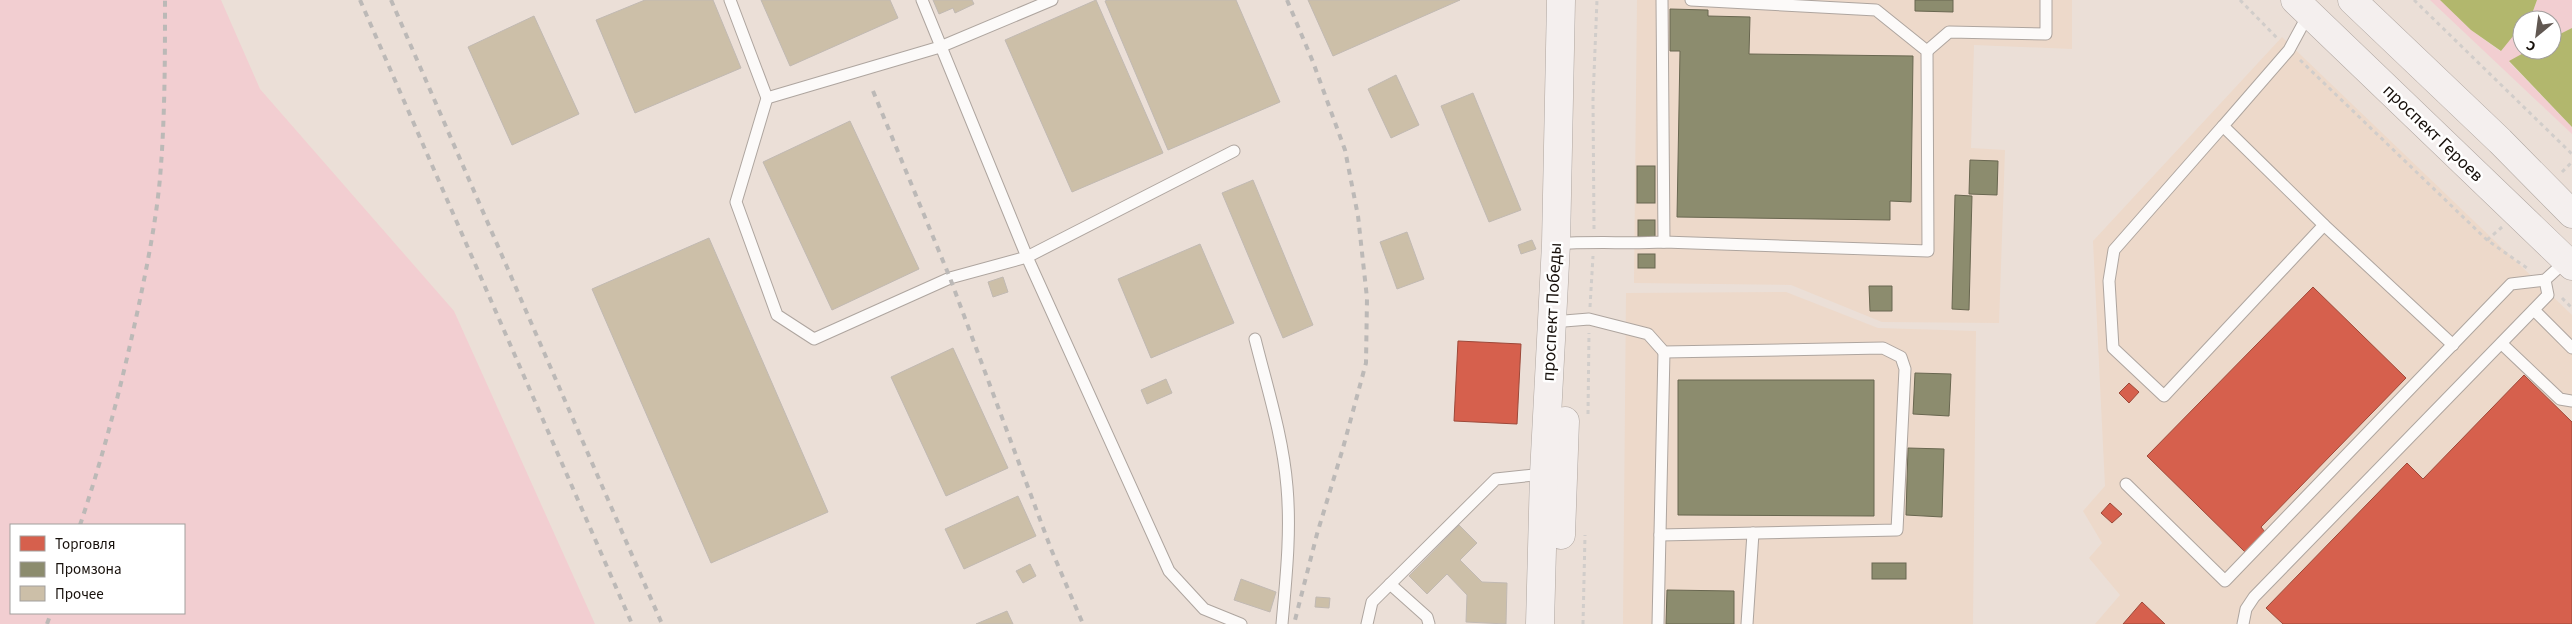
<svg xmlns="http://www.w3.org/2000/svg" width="2572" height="624" font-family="'Source Sans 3',sans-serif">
<rect width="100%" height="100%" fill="#ebdfd7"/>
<g fill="#edd9ca">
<polygon points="1637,0 2072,0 2072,49 1974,45 1971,148 2005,150 1999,323 1882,322 1791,285 1634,283"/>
<polygon points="2282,37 2572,315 2572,624 2095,624 2120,595 2089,558 2102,543 2083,511 2105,486 2093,241"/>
<polygon points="1786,292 1878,328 1976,331 1973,624 1623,624 1626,293"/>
</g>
<g fill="#f2ced1" fill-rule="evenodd">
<path d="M0,0H221L260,89L454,311L595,624H0ZM184,525V613H11V525Z"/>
<polygon points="2430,0 2440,0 2471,30 2500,51 2522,25 2522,50 2529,50 2509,62 2572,127 2572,134"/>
<polygon points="2537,0 2572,0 2572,28 2552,38 2552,20 2526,20 2533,11"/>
</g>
<g fill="#b2b76d">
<polygon points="2440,0 2537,0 2533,11 2526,20 2522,20 2522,25 2501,51 2471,30"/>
<polygon points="2572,28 2572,127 2509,61 2529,50 2552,50 2552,38"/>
</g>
<g fill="#d6604d" stroke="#9d4839">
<polygon points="2313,287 2406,378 2261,527 2265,532 2245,552 2147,456"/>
<polygon points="1458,341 1521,344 1517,424 1454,421"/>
<polygon points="2524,375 2572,422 2572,624 2283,624 2266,608 2407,463 2423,479"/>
<polygon points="2129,383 2139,392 2129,403 2119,393"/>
<polygon points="2110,503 2122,514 2112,523 2101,513"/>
<polygon points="2142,602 2165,624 2123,624"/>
</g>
<g fill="#8c8c6e" stroke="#696750">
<polygon points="1915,0 1953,0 1953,12 1915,11"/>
<polygon points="1670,9 1708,10 1708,16 1750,17 1749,54 1913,56 1911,202 1890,201 1890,220 1677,217 1680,51 1670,51"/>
<polygon points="1970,160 1998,161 1997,195 1969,194"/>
<rect x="1637" y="166" width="18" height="37"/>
<polygon points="1955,195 1972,196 1969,310 1952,309"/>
<rect x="1638" y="220" width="17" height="17"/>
<rect x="1638" y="254" width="17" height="14"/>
<polygon points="1869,286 1892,286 1892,311 1870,311"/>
<polygon points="1915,373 1951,374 1949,416 1913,414"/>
<polygon points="1678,380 1874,380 1874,516 1678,515"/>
<polygon points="1908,448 1944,449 1942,517 1906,515"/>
<rect x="1872" y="563" width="34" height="16"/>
<polygon points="1667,590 1734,591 1734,624 1666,624"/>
</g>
<g fill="#ccbfa8" stroke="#c1b9b2">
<polygon points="645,0 713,0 741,68 635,113 596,20"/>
<polygon points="761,0 890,0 898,18 790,66"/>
<polygon points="933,0 972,0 974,4 955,13 953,8 939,14"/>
<polygon points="1096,0 1163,153 1072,192 1005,40"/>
<polygon points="1108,0 1236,0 1280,102 1168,150 1105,1"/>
<polygon points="1308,0 1460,0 1333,56"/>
<polygon points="534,16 579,114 512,145 468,47"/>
<polygon points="1396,75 1419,125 1391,138 1368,89"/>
<polygon points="1473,93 1521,210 1489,222 1441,106"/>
<polygon points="850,121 919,269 832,310 763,162"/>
<polygon points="1253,180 1313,325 1283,338 1222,193"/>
<polygon points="1407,232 1424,279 1397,289 1380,242"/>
<polygon points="709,238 828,512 711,563 592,289"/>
<polygon points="1532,240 1536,249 1521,254 1518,245"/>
<polygon points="1200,244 1234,323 1151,358 1118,279"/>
<polygon points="1003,277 1008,292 993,297 988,282"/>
<polygon points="953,348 1008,468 946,496 891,377"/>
<polygon points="1166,379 1172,393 1147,404 1141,390"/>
<polygon points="1018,496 1036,536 964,569 945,529"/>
<polygon points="1459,525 1477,543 1460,560 1482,582 1507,583 1506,624 1466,622 1467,595 1447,574 1427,594 1409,576"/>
<polygon points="1030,564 1036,576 1023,583 1016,571"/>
<polygon points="1241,579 1276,592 1270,612 1234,600"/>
<polygon points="1316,597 1330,598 1329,608 1315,607"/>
<polygon points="1007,611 1013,624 976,624"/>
</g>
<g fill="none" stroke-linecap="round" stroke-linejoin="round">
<g stroke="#aea59f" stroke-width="13">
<g id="service">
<polyline points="730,0 767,98 736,202 777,315 814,339 950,278 1027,257 922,0"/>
<polyline points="1662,0 1664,242"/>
<polyline points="2309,13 2289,50 2223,126 2324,225 2453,345"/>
<polyline points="1927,51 1949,32 2046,34 2046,0"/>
<polyline points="767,98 940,47 1052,0"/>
<polyline points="2223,126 2114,250 2109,281 2113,348 2164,396 2324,225"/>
<polyline points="1234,151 1027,257 1169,571 1204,609 1241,624"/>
<path d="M1556,244C1593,241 1628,244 1664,242L1928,251L1927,51L1876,10L1691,0"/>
<polyline points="2534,310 2572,348"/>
<polyline points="1552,322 1589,319 1648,334 1664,352 1883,348 1901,357 1905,369 1897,530 1660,535"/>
<path d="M1255,339C1267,387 1283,437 1287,487C1291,533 1286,578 1282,624"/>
<polyline points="2502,344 2560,399 2572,401"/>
<polyline points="2126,484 2225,581 2511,284 2545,280 2567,260"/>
<polyline points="1390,584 1427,617 1429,624"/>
<polyline points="1367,624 1372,602 1496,479 1544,474"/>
<polyline points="1658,624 1664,352"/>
<polyline points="1747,624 1753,533"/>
<polyline points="2243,624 2246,609 2254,597 2548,295 2545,280"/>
</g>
</g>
<g stroke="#aea59f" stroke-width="29">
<g id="secondary">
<polyline points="2295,0 2572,266"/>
<polyline points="2352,0 2500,141 2572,214"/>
<polyline points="1561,535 1565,421"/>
<polyline points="1540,624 1544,474 1556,244 1561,0"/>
</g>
</g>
<g stroke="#d1cdca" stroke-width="3" stroke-dasharray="4 4" stroke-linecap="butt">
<polyline points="2240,0 2279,40"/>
<polyline points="2414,0 2572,154"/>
<polyline points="2300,60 2487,240 2527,268"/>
<polyline points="2562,172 2572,162"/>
<polyline points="1594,229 1593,99 1597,0"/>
<polyline points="2487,240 2502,227"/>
<polyline points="2562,298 2572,308"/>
<polyline points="1590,307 1593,256"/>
<polyline points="1588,414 1589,333"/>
<polyline points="1583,624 1585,535"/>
</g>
<use href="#service" stroke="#fcfaf9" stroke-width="11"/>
<use href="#secondary" stroke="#f4efee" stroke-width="28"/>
<g stroke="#bcb9b7" stroke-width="4" stroke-dasharray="6 6" stroke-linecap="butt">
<polyline points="360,0 632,624"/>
<polyline points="391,0 662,624"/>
<polyline points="1287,0 1313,62 1345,150 1358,216 1367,298 1366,363 1343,448 1317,534 1294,624"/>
<polyline points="873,91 950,278 1051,549 1083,624"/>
<path d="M80,525C104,454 122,383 138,309C147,266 156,222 160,178C165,119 165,59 165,0"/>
<polyline points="47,624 51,613"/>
</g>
</g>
<g text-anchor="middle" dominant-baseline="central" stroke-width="5" stroke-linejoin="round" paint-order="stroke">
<g font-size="18" fill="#17100b" stroke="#fff">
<text transform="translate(2433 133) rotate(44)">проспект Героев</text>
<text transform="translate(1552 312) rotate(-87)">проспект Победы</text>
</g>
</g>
<rect x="10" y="524" width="175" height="90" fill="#ffffff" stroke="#a29f9d"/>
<rect x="20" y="536" width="25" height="15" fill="#d6604d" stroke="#a29f9d"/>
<text x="55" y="549" font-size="15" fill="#17100b">Торговля</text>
<rect x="20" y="562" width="25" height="15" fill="#8c8c6e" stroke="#a29f9d"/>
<text x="55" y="574" font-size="15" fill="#17100b">Промзона</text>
<rect x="20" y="586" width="25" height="15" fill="#ccbfa8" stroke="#a29f9d"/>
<text x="55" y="599" font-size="15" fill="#17100b">Прочее</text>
<g transform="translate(2537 35) rotate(209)"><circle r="24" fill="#ffffff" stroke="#a29f9d"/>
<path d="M0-4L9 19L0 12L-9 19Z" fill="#615852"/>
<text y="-8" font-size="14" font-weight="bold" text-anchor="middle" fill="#17100b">С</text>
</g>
</svg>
